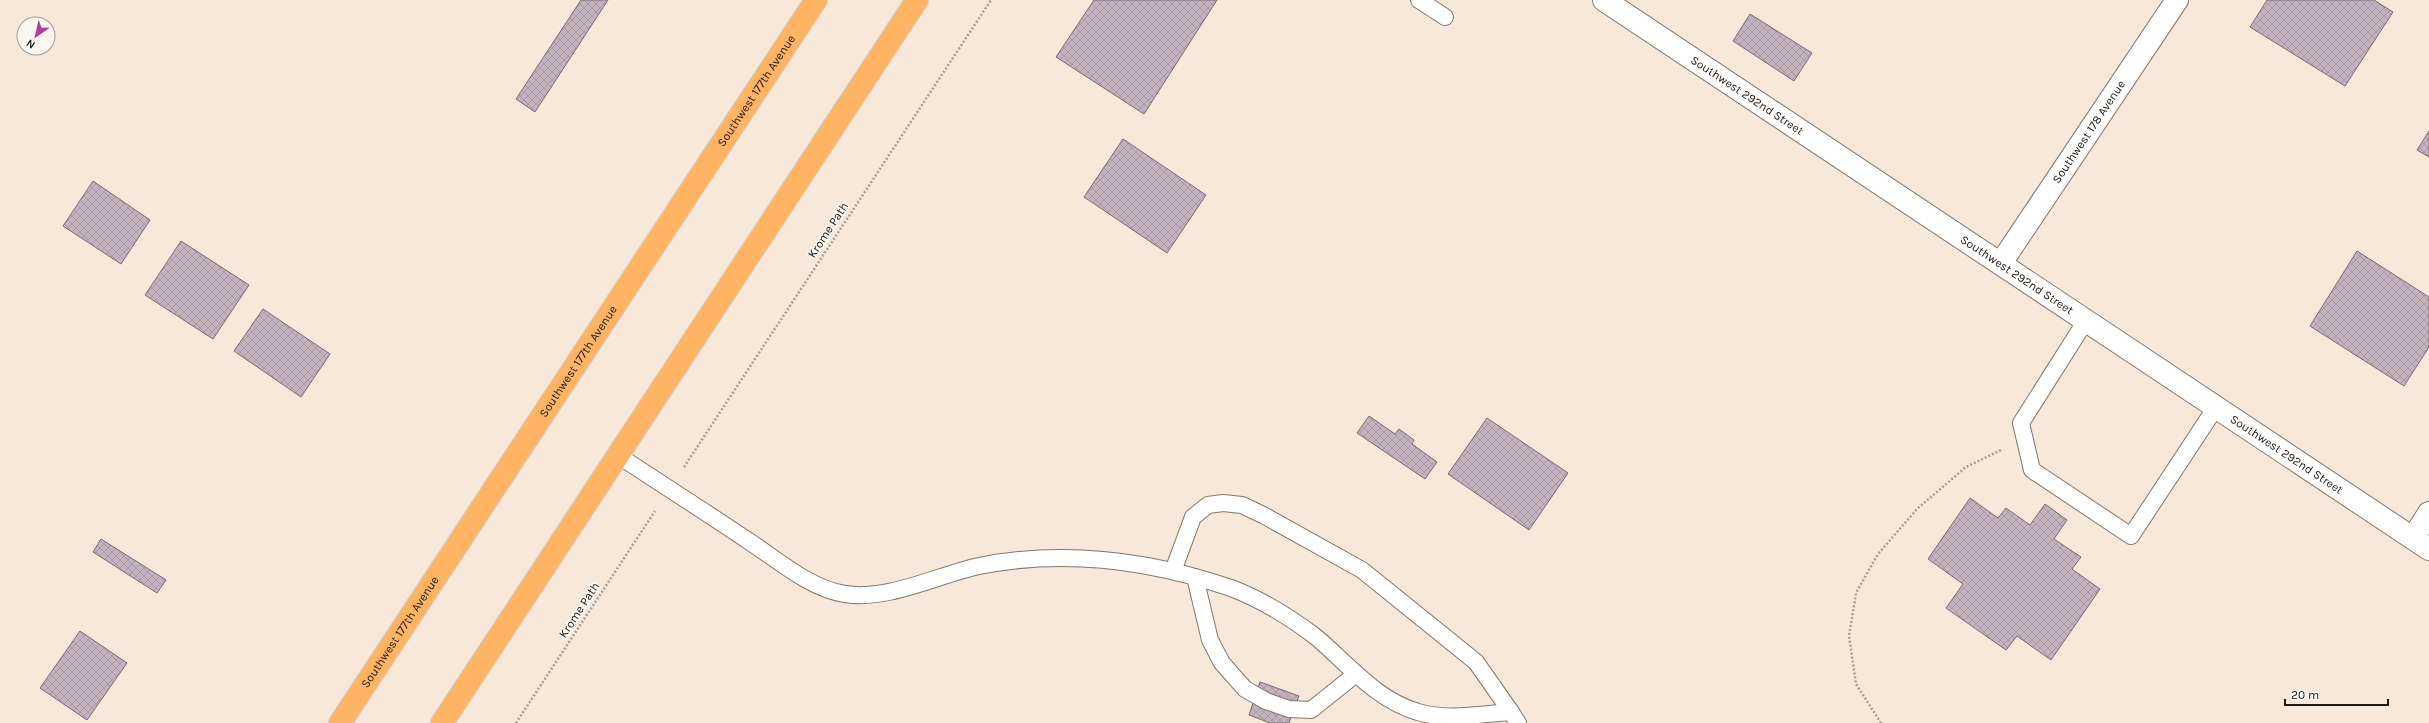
<svg xmlns="http://www.w3.org/2000/svg" width="2429" height="723" font-family="Karla,sans-serif">
<defs>
<pattern id="building-cross-hatch" width="8" height="8" patternUnits="userSpaceOnUse"><rect width="8" height="8" fill="#c4b3bf"/><path d="M0 0l8 8M0 8l8-8" fill="none" stroke="#a899a3"/></pattern>
</defs>
<rect width="100%" height="100%" fill="#f7e8d9"/>
<g fill="url(#building-cross-hatch)" stroke="#7a6a75">
<polygon points="581,0 608,0 535,112 516,99"/>
<polygon points="1094,0 1217,0 1144,114 1056,57"/>
<polygon points="2267,0 2374,0 2393,12 2345,86 2250,27"/>
<polygon points="1750,14 1812,53 1794,81 1733,41"/>
<polygon points="2429,131 2429,157 2417,150"/>
<polygon points="1123,139 1206,195 1167,253 1084,197"/>
<polygon points="93,181 150,220 121,264 63,226"/>
<polygon points="181,241 249,285 213,339 145,295"/>
<polygon points="2357,251 2429,297 2429,347 2404,386 2310,326"/>
<polygon points="263,309 330,354 301,397 234,351"/>
<polygon points="1369,416 1395,434 1399,429 1414,440 1412,444 1437,462 1425,479 1357,433"/>
<polygon points="1487,418 1568,473 1529,530 1448,474"/>
<polygon points="1970,498 1998,518 2006,508 2030,525 2045,504 2067,520 2054,539 2081,557 2072,569 2100,589 2051,660 2017,636 2006,650 1946,608 1963,584 1928,559"/>
<polygon points="101,539 166,580 157,593 93,552"/>
<polygon points="80,631 127,663 87,720 40,688"/>
<polygon points="1260,682 1299,696 1289,723 1270,723 1249,715"/>
</g>
<g fill="none" stroke-linecap="round" stroke-linejoin="round">
<g stroke="#847769" stroke-width="18">
<g id="lane">
<polyline points="1419,0 1445,17"/>
<polyline points="2085,322 2021,423 2032,470 2131,536 2216,407"/>
<path d="M619,456C663,485 707,513 750,542C779,561 811,589 845,594C887,601 938,575 979,566C1064,549 1149,560 1231,588C1260,599 1291,618 1316,637C1348,664 1376,700 1418,712C1447,721 1481,714 1511,712L1518,723"/>
<polyline points="1173,571 1193,517 1208,505 1223,503 1242,505 1263,515 1362,570 1476,662 1511,712"/>
<polyline points="1195,577 1210,640 1222,663 1245,689 1266,701 1289,709 1311,710 1356,674"/>
</g>
</g>
<g stroke="#847769" stroke-width="24">
<g id="street">
<path id="s1" d="M1604,0L2429,549"/>
<path id="s2" d="M2001,263L2177,0"/>
<polyline points="2413,538 2429,513"/>
</g>
</g>
<g stroke="#d2d1d0" stroke-width="24">
<g id="highway">
<path id="s3" d="M340,723L816,0"/>
<polyline points="442,723 917,0"/>
</g>
</g>
<g stroke="#aa9e93" stroke-width="2.5" stroke-dasharray="2 2" stroke-linecap="butt">
<polyline points="684,467 991,0"/>
<polyline points="516,723 655,511"/>
<polyline points="1881,723 1856,684 1849,636 1856,593 1878,554 1917,509 1966,467 2001,450"/>
</g>
<use href="#lane" stroke="#fff" stroke-width="16"/>
<use href="#street" stroke="#fff" stroke-width="22"/>
<use href="#highway" stroke="#feb462" stroke-width="22"/>
</g>
<g text-anchor="middle" dominant-baseline="central" stroke-width="3.5" stroke-linejoin="round" paint-order="stroke">
<g font-size="12" fill="#1e1913" stroke="#fdf7f1">
<text stroke="none"><textPath href="#s3" startOffset="757">Southwest 177th Avenue</textPath></text>
<text stroke="none"><textPath href="#s1" startOffset="172">Southwest 292nd Street</textPath></text>
<text stroke="none"><textPath href="#s2" startOffset="158">Southwest 178 Avenue</textPath></text>
<text transform="translate(828 230) rotate(-57)">Krome Path</text>
<text stroke="none"><textPath href="#s1" startOffset="496">Southwest 292nd Street</textPath></text>
<text stroke="none"><textPath href="#s3" startOffset="433">Southwest 177th Avenue</textPath></text>
<text stroke="none"><textPath href="#s1" startOffset="820">Southwest 292nd Street</textPath></text>
<text transform="translate(579 610) rotate(-57)">Krome Path</text>
<text stroke="none"><textPath href="#s3" startOffset="109">Southwest 177th Avenue</textPath></text>
</g>
</g>
<g transform="translate(36 36) rotate(214)"><circle r="19" fill="#fdf7f1" stroke="#a49e98"/>
<path d="M0-3L7 15L0 10L-7 15Z" fill="#b03f9b"/>
<text y="-6" font-size="11" font-weight="bold" text-anchor="middle" fill="#1e1913">N</text>
</g>
<path d="M2285 699v6h103v-6" fill="none" stroke="#1e1913" stroke-width="2"/>
<text x="2291" y="699" font-size="12" fill="#1e1913" stroke="#fdf7f1" stroke-width="3" paint-order="stroke">20 m</text>
</svg>
